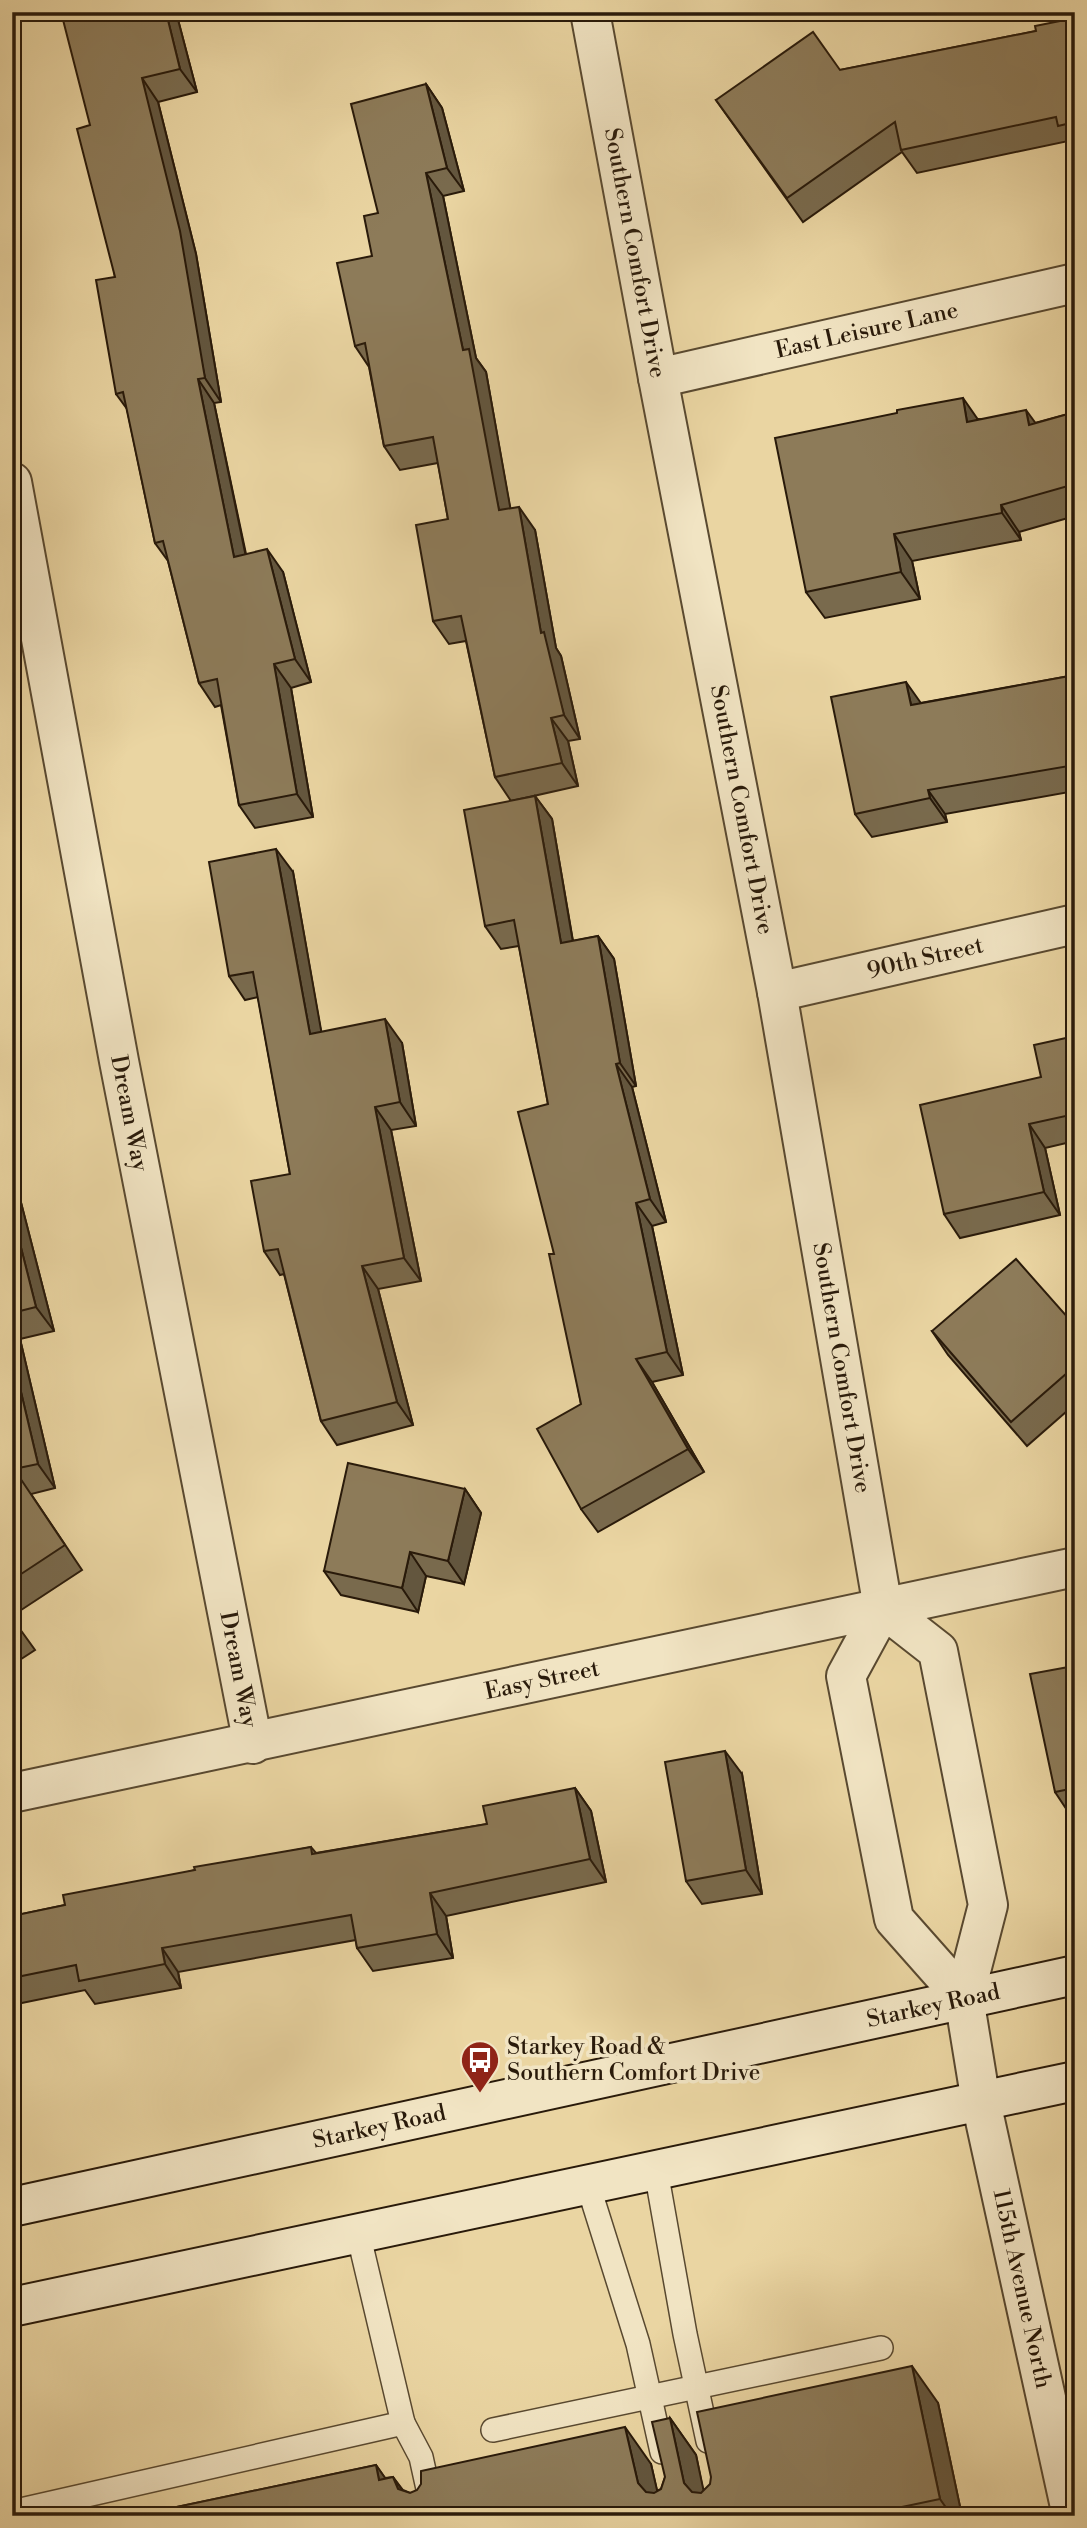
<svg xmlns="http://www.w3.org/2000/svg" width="1087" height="2528" font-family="'Libre Bodoni',serif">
<rect width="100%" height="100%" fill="#ead5a2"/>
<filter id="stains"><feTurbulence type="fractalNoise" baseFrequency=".00286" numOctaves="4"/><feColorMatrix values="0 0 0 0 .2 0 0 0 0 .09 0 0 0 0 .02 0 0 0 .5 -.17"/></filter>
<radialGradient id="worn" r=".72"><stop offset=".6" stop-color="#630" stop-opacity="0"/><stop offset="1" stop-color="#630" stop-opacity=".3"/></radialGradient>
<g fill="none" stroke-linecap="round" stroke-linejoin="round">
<g stroke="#594930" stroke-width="26">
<g id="service">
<polyline points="656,2171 685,2334 708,2441"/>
<polyline points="588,2185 638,2344 662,2452"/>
<polyline points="403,2423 421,2457 434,2516"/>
<polyline points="493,2430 881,2348"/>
<polyline points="12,2512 403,2423 358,2233"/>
</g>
</g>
<g stroke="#594930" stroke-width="42">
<g id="minor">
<path id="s1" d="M590,12L658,378L777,992L883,1608"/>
<path id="s2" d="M658,378L1075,283"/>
<path id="s3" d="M12,482L119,1061L253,1744"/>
<path id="s4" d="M777,992L1075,924"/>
<path id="s5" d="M12,1793L1075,1567"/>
<path id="s6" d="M964,1998L894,1919L846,1676L883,1608L938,1651L988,1905L964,1998L981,2102L1072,2516"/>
</g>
</g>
<g stroke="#291a0a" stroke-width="42">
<g id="secondary">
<path id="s7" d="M12,2207L1075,1975"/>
<polyline points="12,2307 1075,2081"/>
</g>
</g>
<use href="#service" stroke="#f1e4c3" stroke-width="23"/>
<use href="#minor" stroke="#f1e4c3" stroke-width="38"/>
<use href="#secondary" stroke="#f1e4c3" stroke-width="38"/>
</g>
<g fill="#796a4d" stroke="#291a0a" stroke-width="2">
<polygon points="176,12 197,92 158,102 196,254 221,402 214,403 246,554 283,572 311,682 291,688 313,817 255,828 239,805 221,705 215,707 199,683 168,561 155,543 127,409 116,394 115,277 90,125"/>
<polygon points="359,12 387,12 363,18"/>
<polygon points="1075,18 1075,149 1068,141 917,173 902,152 803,222 716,100 840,70 1036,31"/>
<polygon points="426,84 442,108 464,191 443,196 476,358 486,372 510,508 535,530 556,648 561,656 580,739 568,741 578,786 511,801 495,777 466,641 449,644 433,621 448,519 438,463 400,470 384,446 369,367 355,346 372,256 378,213"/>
<polygon points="1075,412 1075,516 1019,532 1021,540 912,561 920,599 825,618 806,592 978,419 1035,423"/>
<polygon points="1075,675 1075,791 945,814 947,822 872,837 855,814 921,703"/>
<polygon points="535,796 552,819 573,941 598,936 614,959 636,1086 632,1087 666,1222 652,1226 683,1375 652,1382 704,1472 598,1532 581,1509 581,1404 554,1254 548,1104 519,946 501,949 485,926"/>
<polygon points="293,872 321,1032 402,1043 416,1126 391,1130 421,1281 378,1289 413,1425 337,1445 321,1421 284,1274 280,1275 264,1251 290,1174 258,997 245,1000 229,976"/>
<polygon points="1075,1036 1075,1141 1045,1148 1060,1215 960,1238 944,1214 1041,1077"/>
<polygon points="12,1155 20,1187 17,1187 54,1331 20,1339 55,1488 31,1494 82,1570 12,1616"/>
<polygon points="1075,1318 1075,1404 1027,1446 948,1355 932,1331"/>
<polygon points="465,1489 481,1513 464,1584 426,1576 418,1612 341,1595 324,1571"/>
<polygon points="12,1618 35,1650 12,1665"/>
<polygon points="1074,1666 1075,1815 1071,1816 1055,1792"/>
<polygon points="742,1774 762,1894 702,1904 686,1881"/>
<polygon points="575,1788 591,1811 606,1882 446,1916 453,1958 373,1971 357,1948 356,1940 178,1972 181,1988 95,2004 85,1990 12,2005 12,1916 65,1905 195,1870 311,1847 316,1853 487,1824"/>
<polygon points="938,2403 962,2516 134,2516 376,2465 385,2478 393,2477 403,2490 410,2493 651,2464 657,2491 661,2489 665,2477 670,2418 696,2455 703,2490"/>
</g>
<g fill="#63563e" stroke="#291a0a" stroke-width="2">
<polygon points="166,12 176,12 197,92 180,69"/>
<polygon points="142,78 158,102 196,254 221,402 205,378"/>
<polygon points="426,84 442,108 464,191 447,168"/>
<polygon points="426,173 443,196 476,358 486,372 515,534 499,510 463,350"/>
<polygon points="198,379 214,403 251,581 234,557"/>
<polygon points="963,398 981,424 967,422"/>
<polygon points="1026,410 1045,436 1029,425"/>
<polygon points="1001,505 1019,532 1021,540 1002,513"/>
<polygon points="519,507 535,530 556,648 561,656 580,739 564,715 541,633"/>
<polygon points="894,534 912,561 920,599 901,572"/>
<polygon points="267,549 283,572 311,682 295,659"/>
<polygon points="274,664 291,688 313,817 297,794"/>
<polygon points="906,682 923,706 911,705"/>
<polygon points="551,718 568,741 578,786 562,763"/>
<polygon points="928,790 945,814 947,822 930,798"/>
<polygon points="535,796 552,819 577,966 561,943"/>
<polygon points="276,849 293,872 326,1058 310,1034"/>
<polygon points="598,936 614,959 636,1086 620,1063"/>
<polygon points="385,1019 402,1043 416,1126 400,1102"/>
<polygon points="616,1064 632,1087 666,1222 650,1199"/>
<polygon points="375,1107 391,1130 421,1281 404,1258"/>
<polygon points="1029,1124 1045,1148 1060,1215 1044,1192"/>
<polygon points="12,1155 20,1187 12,1176"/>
<polygon points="12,1181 17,1187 54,1331 36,1307 12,1212"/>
<polygon points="636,1203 652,1226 683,1375 667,1352"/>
<polygon points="362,1266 378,1289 413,1425 397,1402"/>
<polygon points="12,1328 20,1339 55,1488 38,1464 12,1354"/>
<polygon points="636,1359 652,1382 704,1472 688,1449"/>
<polygon points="465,1489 481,1513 464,1584 448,1561"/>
<polygon points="410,1552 426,1576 418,1612 402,1588"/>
<polygon points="725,1751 742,1774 762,1894 746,1870"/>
<polygon points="575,1788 591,1811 606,1882 590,1859"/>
<polygon points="430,1893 446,1916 453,1958 437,1934"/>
<polygon points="162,1948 178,1972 181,1988 165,1964"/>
<polygon points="912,2366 938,2403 962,2516 952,2516 940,2499"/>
<polygon points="670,2418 696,2455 709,2516 684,2483"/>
<polygon points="625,2427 651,2464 663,2516 638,2483"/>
<polygon points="376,2465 402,2502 379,2480"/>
<polygon points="393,2477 419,2514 398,2489"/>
</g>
<g fill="#8d7b59" stroke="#291a0a" stroke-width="2">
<polygon points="61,12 166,12 180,69 142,78 180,231 205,378 198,379 234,557 267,549 295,659 274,664 297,794 239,805 217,679 199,683 163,541 155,543 123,392 116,394 96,280 115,277 77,129 90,125"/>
<polygon points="1075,18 1075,122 1058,126 1056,117 901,150 895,122 787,198 716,100 813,32 840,70 1036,31 1035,26"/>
<polygon points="426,84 447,168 426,173 463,350 469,349 499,510 519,507 541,633 544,632 564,715 551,718 562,763 495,777 461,616 433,621 416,525 448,519 433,437 384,446 365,343 355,346 337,263 372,256 364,216 378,213 351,104"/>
<polygon points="963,398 967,422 1026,410 1029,425 1075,412 1075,484 1001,505 1002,513 894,534 901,572 806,592 775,438 897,413 897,410"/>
<polygon points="1075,675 1075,765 928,790 930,798 855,814 831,697 906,682 911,705"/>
<polygon points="535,796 561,943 598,936 620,1063 616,1064 650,1199 636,1203 667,1352 636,1359 688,1449 581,1509 537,1429 581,1404 549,1254 554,1254 518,1112 548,1104 514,920 485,926 464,810"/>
<polygon points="276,849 310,1034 385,1019 400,1102 375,1107 404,1258 362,1266 397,1402 321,1421 278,1249 264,1251 251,1181 290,1174 253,972 229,976 209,862"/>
<polygon points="1075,1036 1075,1114 1029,1124 1044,1192 944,1214 920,1105 1041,1077 1034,1045"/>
<polygon points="12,1212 36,1307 12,1313"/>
<polygon points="1016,1259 1069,1319 1075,1318 1075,1366 1011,1422 932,1331"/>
<polygon points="12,1354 38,1464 14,1469 65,1545 12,1580"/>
<polygon points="348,1463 465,1489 448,1561 410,1552 402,1588 324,1571"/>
<polygon points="12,1618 18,1626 12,1629"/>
<polygon points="1074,1666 1075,1788 1055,1792 1030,1674"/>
<polygon points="725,1751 746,1870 686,1881 665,1762"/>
<polygon points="575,1788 590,1859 430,1893 437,1934 357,1948 351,1915 162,1948 165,1964 79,1981 76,1965 12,1978 12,1916 65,1905 63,1895 195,1870 194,1867 311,1847 312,1854 487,1824 483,1806"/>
<polygon points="912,2366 940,2499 859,2516 134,2516 376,2465 379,2480 393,2477 398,2489 410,2493 417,2490 421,2484 421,2471 625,2427 638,2483 646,2492 654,2493 661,2489 665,2477 652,2422 670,2418 684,2483 692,2492 701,2493 710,2484 711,2477 697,2412"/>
</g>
<defs>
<g id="bus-pin" transform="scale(2.0125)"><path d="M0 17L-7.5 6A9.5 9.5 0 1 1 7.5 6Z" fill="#8f2418" stroke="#f1e4c3"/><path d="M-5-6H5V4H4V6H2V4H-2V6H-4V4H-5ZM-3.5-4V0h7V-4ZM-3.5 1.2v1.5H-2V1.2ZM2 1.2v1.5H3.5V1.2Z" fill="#fff"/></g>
</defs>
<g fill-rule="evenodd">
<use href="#bus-pin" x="480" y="2060"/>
</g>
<g text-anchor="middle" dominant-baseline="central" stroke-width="7" stroke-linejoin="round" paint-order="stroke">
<g font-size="23" fill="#291a0a" stroke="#f1e4c3">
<text stroke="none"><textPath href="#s1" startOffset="245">Southern Comfort Drive</textPath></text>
<text stroke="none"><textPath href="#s2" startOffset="214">East Leisure Lane</textPath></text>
<text stroke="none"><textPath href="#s1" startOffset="812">Southern Comfort Drive</textPath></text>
<text stroke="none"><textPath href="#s4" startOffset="152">90th Street</textPath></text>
<text stroke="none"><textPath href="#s3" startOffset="642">Dream Way</textPath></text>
<text stroke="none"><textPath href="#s1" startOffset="1379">Southern Comfort Drive</textPath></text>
<text stroke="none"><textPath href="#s3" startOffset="1209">Dream Way</textPath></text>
<text stroke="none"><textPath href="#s5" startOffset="542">Easy Street</textPath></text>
<text stroke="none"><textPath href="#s7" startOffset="943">Starkey Road</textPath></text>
<text stroke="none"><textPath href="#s7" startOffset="376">Starkey Road</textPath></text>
<text stroke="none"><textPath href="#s6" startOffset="1152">115th Avenue North</textPath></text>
</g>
<g font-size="23" fill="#291a0a" stroke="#f1e4c3" text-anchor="start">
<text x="507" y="2047">Starkey Road &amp;<tspan x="507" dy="26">Southern Comfort Drive</tspan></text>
</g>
</g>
<rect width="1087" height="2528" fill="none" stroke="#ead5a2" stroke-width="42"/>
<rect x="14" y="14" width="1059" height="2500" fill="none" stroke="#291a0a" stroke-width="3.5"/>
<rect x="21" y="21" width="1045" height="2486" fill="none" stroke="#291a0a" stroke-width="2"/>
<rect width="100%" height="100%" filter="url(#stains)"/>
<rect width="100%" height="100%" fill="url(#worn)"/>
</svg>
